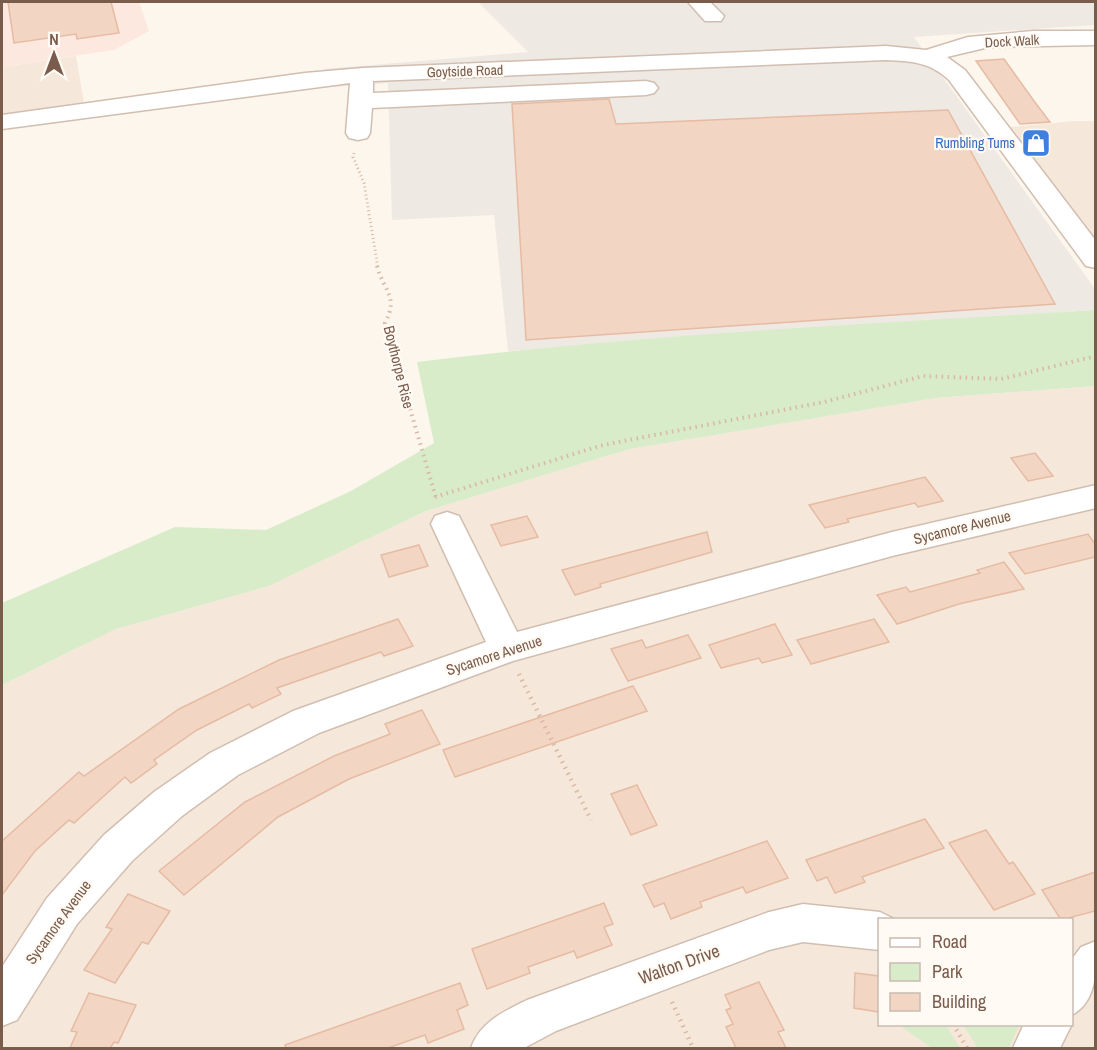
<svg xmlns="http://www.w3.org/2000/svg" width="1097" height="1050" font-family="'Archivo Narrow',sans-serif">
<rect width="100%" height="100%" fill="#fdf6ec"/>
<g fill="#f5e8da" fill-rule="evenodd">
<polygon points="76,56 84,103 2,114 2,67"/>
<polygon points="1074,121 1095,121 1095,244 1010,127"/>
<path d="M1095,386V1048H2V685L116,629L269,586L426,511L630,449L936,398ZM880,920H1072V1024H880Z"/>
</g>
<polygon fill="#fde8e0" points="2,2 139,2 149,31 114,50 2,67"/>
<polygon fill="#efe9e4" points="485,2 1095,2 1095,25 914,37 1095,289 1095,310 508,351 494,215 392,220 388,83 333,87 324,69 528,52 479,3"/>
<g fill="#d8ecc9">
<path d="M1095,310V386L936,398L630,449L426,511L269,586L116,629L2,685V603L175,527L266,530L351,491L434,443L417,362C642,334 869,324 1095,310Z"/>
<polygon points="903,1025 946,1025 960,1048 932,1048 903,1028"/>
<polygon points="963,1025 1019,1025 1009,1048 978,1048"/>
</g>
<g fill="#f3d5c3" stroke="#e6bba3" stroke-width="1.5">
<polygon points="8,2 111,2 119,33 77,39 76,34 14,43"/>
<polygon points="1004,59 1034,101 1050,122 1020,124 976,61"/>
<polygon points="609,99 616,124 948,110 1055,304 526,340 512,104"/>
<polygon points="1035,453 1053,476 1028,481 1011,458"/>
<polygon points="925,477 943,501 918,507 915,503 847,519 849,522 825,528 809,505"/>
<polygon points="527,516 538,537 501,546 491,525"/>
<polygon points="707,532 712,552 600,584 601,587 575,595 562,570"/>
<polygon points="1088,534 1095,544 1095,557 1025,574 1009,553"/>
<polygon points="419,545 428,566 389,577 381,555"/>
<polygon points="1004,562 1024,589 959,604 897,624 877,595 906,587 910,592 980,573 977,570"/>
<polygon points="398,619 413,646 384,656 381,652 277,688 281,694 252,708 249,704 197,730 154,760 157,764 131,783 125,777 74,823 69,820 35,851 2,895 2,841 79,772 84,776 179,709 279,660"/>
<polygon points="874,619 889,642 811,664 797,640"/>
<polygon points="775,624 792,655 762,663 759,658 721,668 709,645"/>
<polygon points="688,635 701,658 628,681 611,649 642,640 646,648"/>
<polygon points="633,686 647,711 455,777 443,750"/>
<polygon points="422,710 440,744 349,779 278,817 184,895 159,871 245,802 334,756 390,734 385,724"/>
<polygon points="637,785 657,825 631,835 611,794"/>
<polygon points="925,819 944,848 862,877 865,882 835,893 827,877 817,881 806,860"/>
<polygon points="986,830 1009,864 1013,862 1035,894 994,910 949,843"/>
<polygon points="767,841 788,878 746,893 743,887 700,902 702,907 671,919 664,903 654,907 643,885"/>
<polygon points="1095,872 1095,911 1061,920 1042,890"/>
<polygon points="128,894 170,911 148,944 142,942 115,983 84,970 112,929 106,927"/>
<polygon points="604,903 613,924 604,927 612,945 577,958 574,951 528,967 530,973 487,989 472,949"/>
<polygon points="855,973 879,976 879,1012 854,1008"/>
<polygon points="759,982 784,1030 778,1032 786,1048 736,1048 726,1027 733,1024 726,1010 731,1008 725,995"/>
<polygon points="460,983 468,1005 457,1010 464,1029 428,1043 425,1035 388,1048 286,1048 285,1045"/>
<polygon points="89,993 136,1005 118,1043 114,1042 110,1048 70,1048 77,1032 71,1031"/>
</g>
<g fill="none" stroke-linecap="round" stroke-linejoin="round">
<g stroke="#d1beb0" stroke-width="3">
<g id="minor">
<polygon points="688,2 710,2 724,16 721,21 705,21"/>
<path d="M1033,31H1096V45L989,47L947,57L965,70L1096,241V268L1086,266L949,80C930,62 911,61 886,60L373,81V93L646,81L654,83L658,88L654,93L646,95L372,108L370,133L367,138L358,140L349,138L346,133L350,83L2,129V115L305,73L363,68L886,46L926,50L968,37Z"/>
<polygon points="1096,485 1096,508 892,556 513,661 319,733 238,775 182,816 132,861 77,924 17,1020 2,1026 2,967 47,898 104,835 154,792 210,753 293,711 486,642 431,524 435,516 447,512 459,516 517,632 892,532"/>
<path d="M803,904L880,912L896,920H880V950L803,942L769,950L556,1031L524,1048H471C480,1022 503,1012 527,1000L769,912Z"/>
<path d="M1096,941C1096,973 1097,1001 1072,1015V959L1081,947Z"/>
<polygon points="1072,1023 1072,1024 1060,1048 1013,1048 1024,1024"/>
</g>
</g>
<polyline stroke="#d9b8a5" stroke-width="3" stroke-dasharray="1 3" stroke-linecap="butt" points="354,153 353,157 364,183 378,268"/>
<g stroke="#d9b8a5" stroke-width="4" stroke-dasharray="1.5 4.5" stroke-linecap="butt">
<path d="M377,266C384,292 399,296 385,323L436,498"/>
<polyline points="435,497 603,445 824,402 923,376 1001,379 1096,356"/>
</g>
<g stroke="#d9b8a5" stroke-width="4.5" stroke-dasharray="1.5 5" stroke-linecap="butt">
<polyline points="519,674 591,820"/>
<polyline points="672,1002 693,1048"/>
<polyline points="953,1024 967,1048"/>
</g>
<use href="#minor" fill="#fff" fill-rule="evenodd"/>
</g>
<defs>
<g id="shop-square" transform="scale(1.5)"><rect x="-9" y="-9" width="18" height="18" rx="4" fill="#3f7fe0" stroke="#fffaf3"/><path d="M-5-2.5h2.3a2.7 3.5 0 0 1 5.4 0H5L5.5 6h-11ZM-1.5-2.5h3a1.5 2.3 0 0 0-3 0Z" fill="#fff"/></g>
</defs>
<g fill-rule="evenodd">
<use href="#shop-square" x="1036" y="143"/>
</g>
<g text-anchor="middle" dominant-baseline="central" stroke-width="4.5" stroke-linejoin="round" paint-order="stroke">
<g font-size="14" fill="#7a5c4d" stroke="#fffaf3">
<text transform="translate(1012 41) rotate(-3)">Dock Walk</text>
<text transform="translate(465 71) rotate(-2)">Goytside Road</text>
</g>
<g font-size="14" fill="#366cbe" stroke="#fffaf3" text-anchor="end">
<text x="1015" y="143">Rumbling Tums</text>
</g>
<g font-size="15" fill="#7a5c4d" stroke="#fffaf3">
<text transform="translate(399 367) rotate(76)">Boythorpe Rise</text>
<text transform="translate(962 527) rotate(-14)">Sycamore Avenue</text>
<text transform="translate(494 655) rotate(-18)">Sycamore Avenue</text>
<text transform="translate(58 922) rotate(-54)">Sycamore Avenue</text>
</g>
<g font-size="18" fill="#7a5c4d" stroke="#fffaf3">
<text transform="translate(679 964) rotate(-20)">Walton Drive</text>
</g>
</g>
<rect width="1097" height="1050" fill="none" stroke="#7a5c4d" stroke-width="6"/>
<rect x="878" y="918" width="195" height="108" fill="#fffaf3" stroke="#cabbb1" stroke-width="1.5"/>
<rect x="890" y="938" width="30" height="9" fill="#ffffff" stroke="#cabbb1" stroke-width="1.5"/>
<text x="932" y="948" font-size="18" fill="#7a5c4d">Road</text>
<rect x="890" y="963" width="30" height="18" fill="#d8ecc9" stroke="#cabbb1" stroke-width="1.5"/>
<text x="932" y="978" font-size="18" fill="#7a5c4d">Park</text>
<rect x="890" y="993" width="30" height="18" fill="#f3d5c3" stroke="#cabbb1" stroke-width="1.5"/>
<text x="932" y="1008" font-size="18" fill="#7a5c4d">Building</text>
<g transform="translate(54 54)" stroke="#fffaf3" stroke-width="4.5" paint-order="stroke">
<path d="M0-4.5L10 22L0 15L-10 22Z" fill="#7a5c4d"/>
<text y="-9" font-size="16" font-weight="bold" text-anchor="middle" fill="#7a5c4d">N</text>
</g>
</svg>
